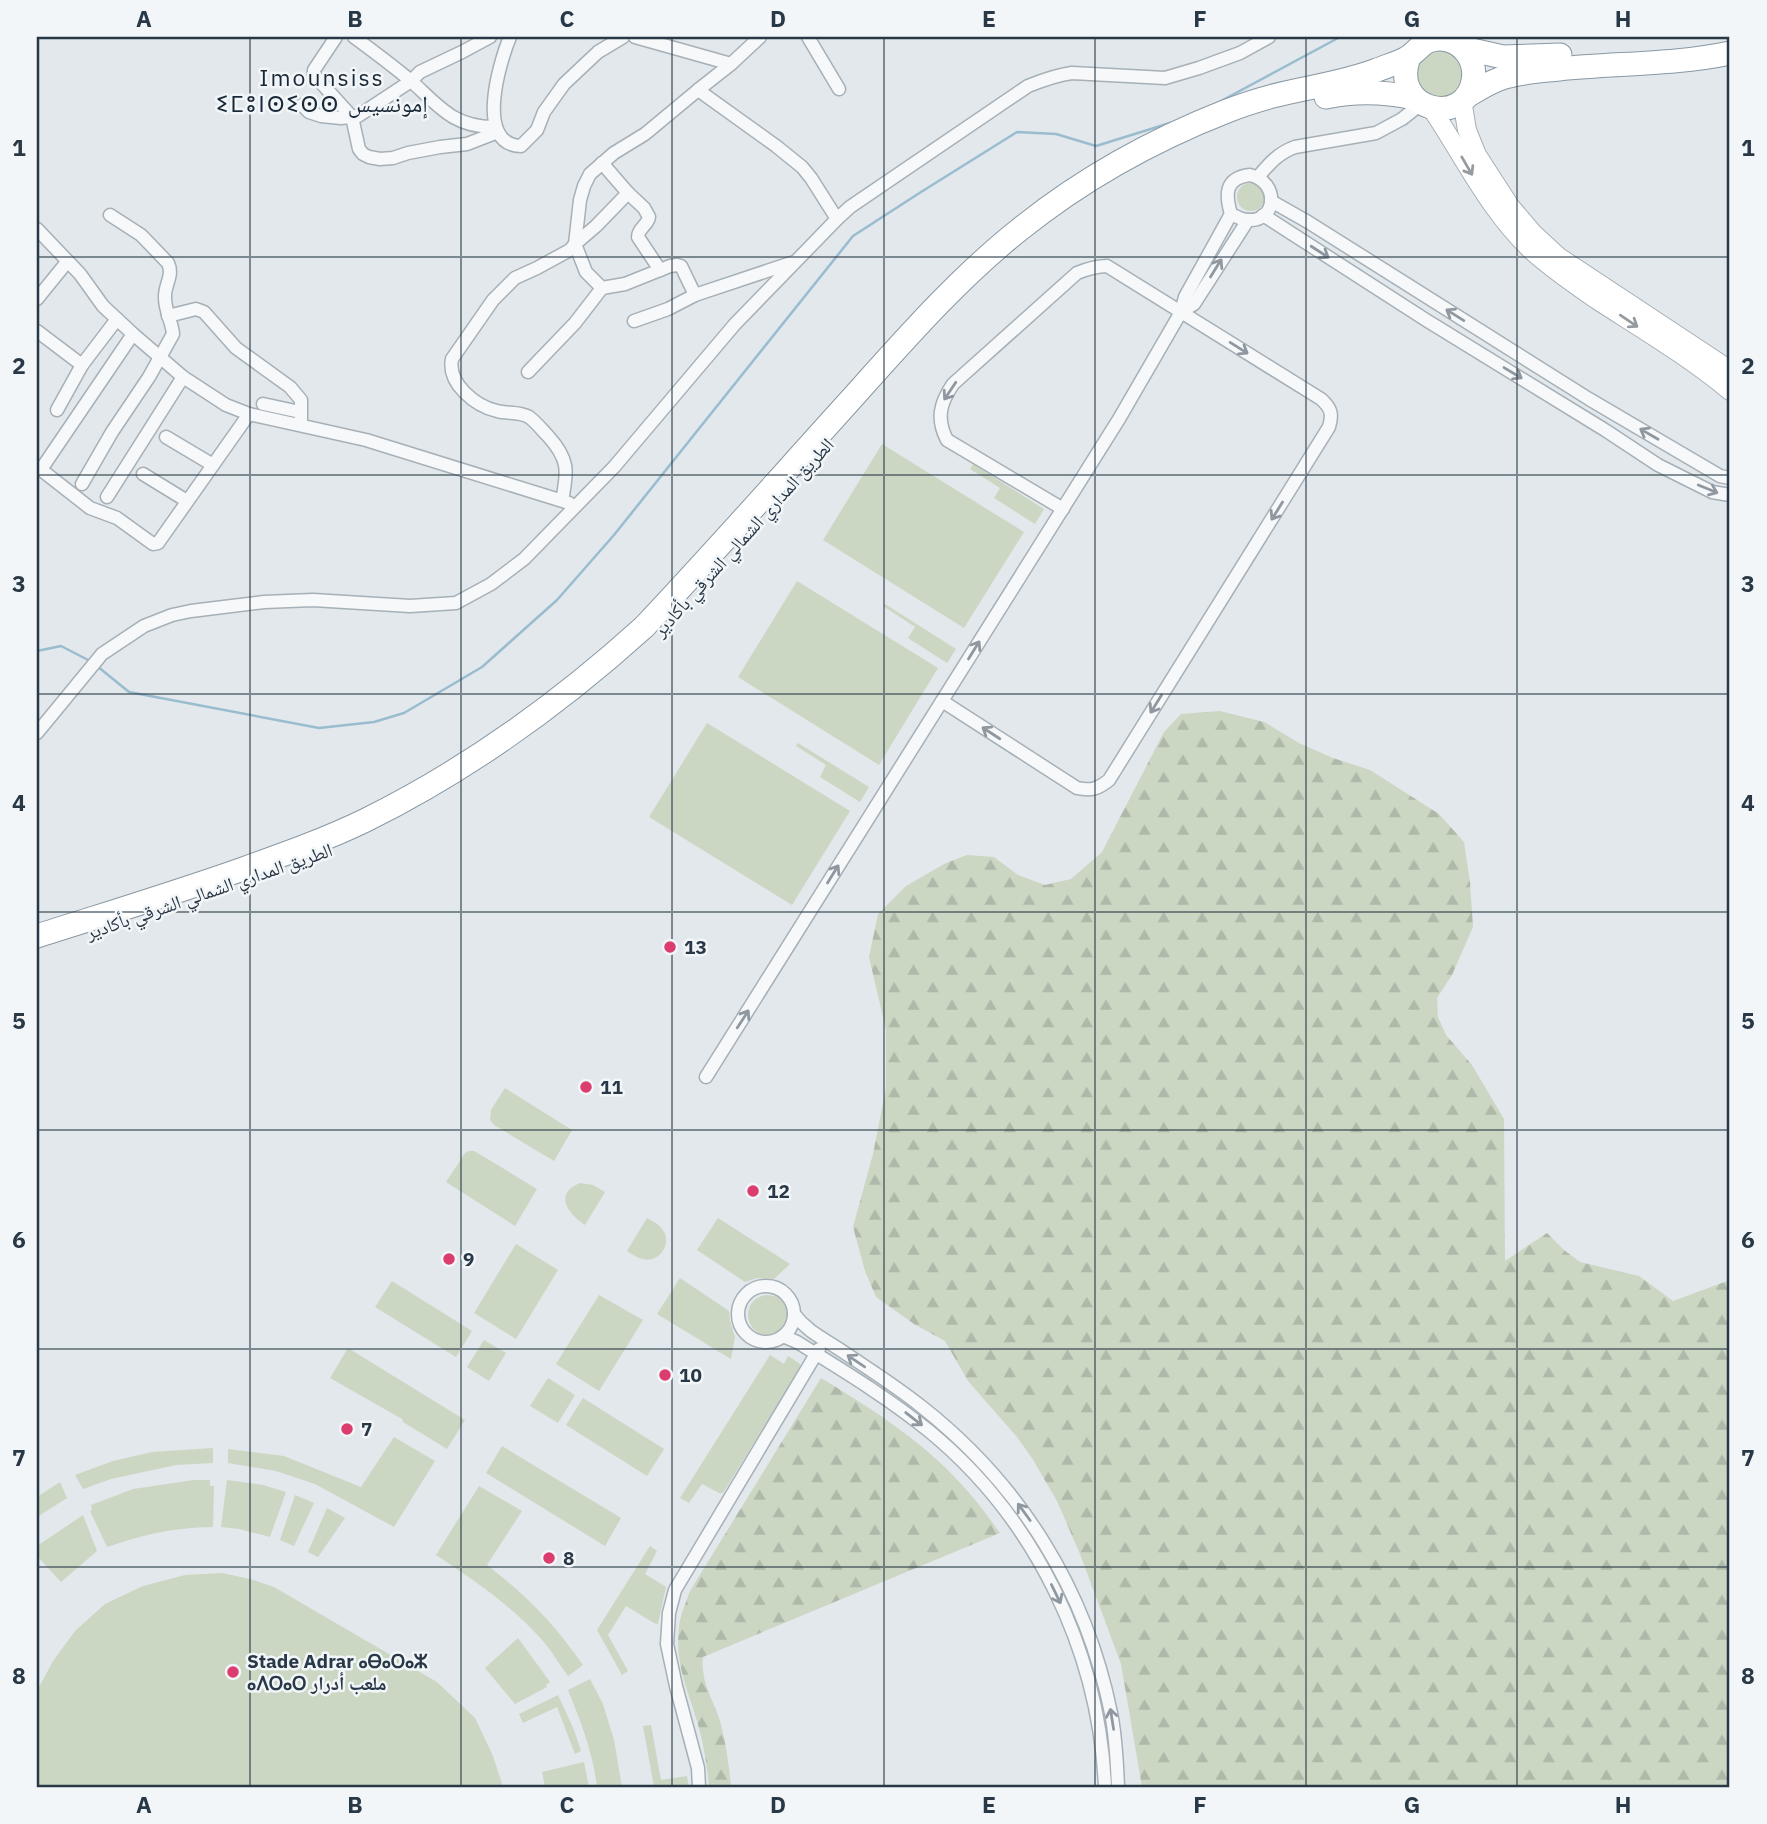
<svg xmlns="http://www.w3.org/2000/svg" width="1767" height="1824" font-family="'IBM Plex Sans','Noto Naskh Arabic','Noto Sans Tifinagh',sans-serif">
<defs>
<pattern id="forest-firs" width="22" height="20" patternUnits="userSpaceOnUse" patternTransform="scale(1.75)"><rect width="22" height="20" fill="#cbd7c3"/><path d="M5 1l3.5 6h-7zM16 11l3.5 6h-7z" fill="#aeb9a9"/></pattern>
</defs>
<rect width="100%" height="100%" fill="#e2e8ec"/>
<g fill="#cbd7c3">
<path d="M1445,48C1466,65 1466,66 1458,91L1441,101L1413,88L1420,53Z"/>
<circle cx="1251" cy="197" r="14"/>
<polygon points="882,444 1024,532 964,628 823,540"/>
<polygon points="973,464 1044,509 1035,524 994,498 1000,488 970,469"/>
<polygon points="797,581 938,668 879,765 738,677"/>
<polygon points="885,604 956,649 947,663 908,638 915,627 883,606"/>
<polygon points="707,723 850,811 792,905 649,817"/>
<polygon points="798,743 869,787 860,802 820,777 826,765 796,746"/>
<polygon points="505,1088 572,1130 554,1161 494,1125 490,1120 491,1110"/>
<polygon points="469,1151 474,1151 481,1155 537,1189 515,1226 446,1182 465,1153"/>
<path d="M580,1183L593,1185L605,1192L585,1225C568,1214 553,1194 580,1183Z"/>
<path d="M647,1218C654,1222 662,1226 665,1234C670,1248 657,1263 643,1259C637,1258 632,1254 627,1251Z"/>
<polygon points="718,1218 790,1264 774,1279 757,1278 745,1282 697,1250"/>
<polygon points="516,1244 558,1270 516,1339 474,1313"/>
<polygon points="680,1278 729,1311 730,1321 735,1337 731,1359 657,1314"/>
<polygon points="392,1281 472,1331 456,1357 375,1307"/>
<circle cx="768" cy="1315" r="20"/>
<polygon points="599,1295 643,1320 599,1391 556,1364"/>
<polygon points="484,1340 506,1353 489,1381 467,1367"/>
<polygon points="348,1348 465,1420 447,1449 403,1422 402,1419 330,1378"/>
<polygon points="770,1355 784,1364 788,1356 799,1363 801,1367 723,1493 719,1493 702,1484 689,1503 680,1498"/>
<polygon points="548,1378 575,1395 558,1423 530,1406"/>
<polygon points="583,1398 664,1449 647,1476 566,1425"/>
<polygon points="394,1437 435,1461 394,1527 315,1484 276,1471 228,1463 228,1449 284,1456 361,1487"/>
<polygon points="502,1446 621,1518 605,1546 486,1473"/>
<polygon points="213,1448 213,1463 176,1465 111,1479 83,1489 75,1475 113,1461 152,1452"/>
<path d="M194,1480H210V1486H214L213,1527C172,1528 146,1534 107,1547L90,1511L92,1510L91,1505L133,1489Z"/>
<polygon points="227,1480 263,1485 286,1492 270,1537 239,1529 221,1527"/>
<polygon points="60,1482 67,1498 37,1517 37,1497"/>
<path d="M479,1486L522,1511L487,1565C528,1597 553,1622 583,1665L568,1676C559,1664 552,1651 542,1640C512,1606 474,1580 436,1555Z"/>
<polygon points="295,1495 314,1503 294,1546 280,1540"/>
<polygon points="327,1508 345,1518 318,1557 308,1552"/>
<polygon points="83,1515 97,1551 61,1582 37,1556 37,1546"/>
<polygon points="650,1546 657,1551 645,1574 666,1587 658,1624 654,1623 626,1606 608,1635 628,1671 622,1675 597,1630"/>
<polygon points="222,1573 250,1579 274,1587 437,1682 475,1718 493,1756 503,1787 37,1787 37,1691 53,1661 75,1631 105,1604 143,1586 185,1575"/>
<polygon points="518,1638 550,1682 546,1685 547,1687 515,1704 485,1668"/>
<path d="M590,1679L603,1704L614,1740L622,1787H597C593,1753 581,1722 568,1690Z"/>
<polygon points="558,1695 574,1730 581,1751 575,1754 557,1707 523,1723 519,1714"/>
<polygon points="651,1725 661,1780 687,1776 689,1787 654,1787 643,1726"/>
<polygon points="584,1762 589,1787 545,1787 542,1772"/>
</g>
<g fill="url(#forest-firs)">
<polygon points="1220,711 1264,722 1299,743 1333,758 1370,770 1439,814 1464,842 1470,882 1473,927 1452,975 1437,998 1438,1017 1446,1035 1472,1065 1504,1119 1505,1261 1547,1233 1564,1250 1580,1262 1639,1276 1673,1301 1730,1280 1730,1787 1142,1787 1121,1664 1080,1554 1057,1501 1032,1458 1017,1437 968,1381 945,1341 914,1324 876,1297 865,1271 853,1227 873,1154 886,1088 886,1030 869,957 878,914 906,886 946,863 967,855 994,857 1018,875 1045,885 1071,879 1102,852 1164,732 1181,714"/>
<path d="M821,1378C874,1410 929,1445 970,1494C981,1506 990,1520 1000,1533L703,1657C700,1681 713,1699 720,1721C726,1743 729,1765 731,1787H709C707,1764 703,1740 696,1718C686,1685 675,1663 679,1627C680,1615 686,1603 690,1591Z"/>
</g>
<g fill="none" stroke-linecap="round" stroke-linejoin="round">
<g stroke="#9abccf" stroke-width="2.5">
<polyline points="1221,101 1340,37"/>
<polyline points="37,651 61,646 92,662"/>
<polyline points="97,666 129,692 319,728 374,722 404,713 482,667 557,600 614,535 853,236 921,192 1017,132 1056,134 1096,146 1170,123"/>
</g>
<g stroke="#a6b0b7" stroke-width="15">
<g id="street">
<polyline points="336,37 314,70 314,75 352,117 359,149 363,154 369,157 380,159 393,158 408,153 440,147 467,144 498,132"/>
<path d="M354,37C373,51 393,66 411,81C440,107 454,128 496,127"/>
<path d="M510,37C500,61 474,145 521,146L537,130L544,112L564,84L598,52L623,37"/>
<polyline points="635,37 731,64"/>
<polyline points="808,37 839,89"/>
<polyline points="698,90 776,146 802,167 811,178 837,219"/>
<polyline points="302,105 309,112 321,116 341,118 358,116 411,81 420,72 462,52 490,37"/>
<path d="M602,163L628,193L644,208L649,217C648,225 638,228 638,237L660,270"/>
<path d="M1250,175C1280,182 1277,222 1248,220C1242,220 1237,217 1231,214C1225,194 1225,178 1250,175Z"/>
<path d="M1258,177C1269,164 1278,153 1295,147L1376,133L1402,119L1421,104"/>
<polyline points="1271,201 1308,222 1589,399 1720,476 1730,478"/>
<polyline points="1263,215 1426,320 1605,430 1658,465 1712,492 1730,495"/>
<polyline points="37,229 80,274 103,306 133,334 183,377 226,405 249,414 366,440 569,503"/>
<polyline points="602,288 625,284 670,266 677,265 681,266 695,295 794,262"/>
<polyline points="37,299 67,262"/>
<polyline points="1181,312 1194,304 1248,220"/>
<polyline points="168,316 196,309 204,312 236,348 290,387 301,400 301,424"/>
<polyline points="634,321 668,309 695,295"/>
<polyline points="37,331 82,365"/>
<polyline points="133,334 42,468 44,472 90,508 117,518 153,544 158,543 249,414"/>
<polyline points="528,372 575,323 602,288 586,272 575,244 596,226 628,193"/>
<polyline points="263,404 300,412"/>
<polyline points="57,410 82,365 117,319"/>
<polyline points="166,437 213,465"/>
<polyline points="143,474 187,501"/>
<path d="M82,484L112,432L149,377L173,334C172,322 165,311 165,298C164,285 174,276 168,263L141,235L110,215"/>
<polyline points="107,497 183,377"/>
<path d="M562,500C568,471 569,459 548,436C542,430 536,422 529,417C519,411 508,414 497,411C475,406 447,383 452,359L493,300L515,278L537,268L570,250L575,244L580,200L584,186L590,174L614,153L645,134L698,90L731,64L760,37"/>
<path d="M942,701L1077,788C1091,791 1098,789 1109,780L1329,427C1333,414 1331,408 1321,399L1107,266C1096,266 1087,269 1077,273L953,384C940,403 936,419 947,440L1063,509"/>
<path d="M37,733L102,654L144,626L172,615L191,611L264,602L313,600L410,606L456,603L491,584L524,559L614,467L735,324L837,219L850,207L1028,86C1043,80 1056,75 1072,73L1165,78L1199,68L1240,53L1269,37"/>
<polyline points="706,1077 1119,419 1181,312 1185,297 1231,214"/>
<circle cx="766" cy="1314" r="28"/>
<path d="M794,1314C808,1332 821,1337 839,1349C867,1368 896,1386 922,1407C1021,1485 1086,1590 1111,1713C1116,1737 1117,1763 1118,1787"/>
<path d="M783,1336L797,1342C842,1370 887,1397 929,1431C1035,1518 1099,1650 1105,1787"/>
<polyline points="699,1787 698,1768 676,1686 667,1644 669,1613 675,1590 819,1349"/>
</g>
</g>
<g stroke="#a6b0b7" stroke-width="20">
<g id="secondary">
<polyline points="1462,100 1467,130 1477,155 1510,206 1533,233 1559,257 1730,370"/>
<path d="M1431,108C1464,157 1489,211 1533,252C1553,270 1575,285 1597,300C1642,329 1689,357 1730,391"/>
</g>
</g>
<g stroke="#8898a4" stroke-width="25">
<g id="highway">
<polyline points="1463,48 1503,57 1560,55"/>
<path d="M1467,96C1479,89 1491,81 1505,77C1522,72 1541,71 1559,69C1615,63 1674,65 1730,53"/>
<path d="M1326,97C1354,91 1386,92 1414,98"/>
<path d="M37,936C106,914 175,893 243,869C285,854 327,839 366,820C469,769 559,704 644,627C713,554 779,479 846,405C900,345 956,280 1019,230C1081,180 1153,140 1227,111C1242,105 1258,100 1273,96C1308,87 1344,83 1377,70C1387,66 1397,63 1405,59C1419,52 1422,38 1441,39C1462,40 1477,60 1473,81C1465,128 1389,111 1409,57"/>
</g>
</g>
<use href="#street" stroke="#f6f8fa" stroke-width="12"/>
<use href="#secondary" stroke="#fff" stroke-width="18"/>
<use href="#highway" stroke="#fff" stroke-width="23"/>
</g>
<defs><path id="oneway-shaft" d="M-6 0H5M1.5-3L5.5 0L1.5 3" fill="none" stroke-width="1.6" stroke-linecap="round" stroke-linejoin="round" transform="scale(1.75)"/></defs>
<g stroke="#949ca2">
<use href="#oneway-shaft" transform="translate(1467 166) rotate(60)"/>
<use href="#oneway-shaft" transform="translate(1629 321) rotate(34)"/>
</g>
<g stroke="#8f98a0">
<use href="#oneway-shaft" transform="translate(1320 252) rotate(33)"/>
<use href="#oneway-shaft" transform="translate(1216 268) rotate(-58)"/>
<use href="#oneway-shaft" transform="translate(1455 315) rotate(-148)"/>
<use href="#oneway-shaft" transform="translate(1239 348) rotate(32)"/>
<use href="#oneway-shaft" transform="translate(1513 373) rotate(31)"/>
<use href="#oneway-shaft" transform="translate(950 391) rotate(124)"/>
<use href="#oneway-shaft" transform="translate(1649 434) rotate(-150)"/>
<use href="#oneway-shaft" transform="translate(1708 489) rotate(22)"/>
<use href="#oneway-shaft" transform="translate(1277 511) rotate(122)"/>
<use href="#oneway-shaft" transform="translate(974 650) rotate(-58)"/>
<use href="#oneway-shaft" transform="translate(1156 704) rotate(122)"/>
<use href="#oneway-shaft" transform="translate(991 733) rotate(-147)"/>
<use href="#oneway-shaft" transform="translate(833 874) rotate(-58)"/>
<use href="#oneway-shaft" transform="translate(743 1019) rotate(-57)"/>
<use href="#oneway-shaft" transform="translate(856 1361) rotate(-146)"/>
<use href="#oneway-shaft" transform="translate(914 1419) rotate(38)"/>
<use href="#oneway-shaft" transform="translate(1024 1512) rotate(-126)"/>
<use href="#oneway-shaft" transform="translate(1056 1594) rotate(64)"/>
<use href="#oneway-shaft" transform="translate(1112 1719) rotate(-99)"/>
</g>
<path fill="none" stroke="#283846" stroke-width="2" stroke-opacity="0.55" d="M250,37V1787M461,37V1787M672,37V1787M884,37V1787M1095,37V1787M1306,37V1787M1517,37V1787M37,257H1730M37,475H1730M37,694H1730M37,912H1730M37,1130H1730M37,1349H1730M37,1567H1730"/>
<g fill="#db3d6e" stroke="#f2f6f9" stroke-width="2.5">
<circle cx="670" cy="947" r="7"/>
<circle cx="586" cy="1087" r="7"/>
<circle cx="753" cy="1191" r="7"/>
<circle cx="449" cy="1259" r="7"/>
<circle cx="665" cy="1375" r="7"/>
<circle cx="347" cy="1429" r="7"/>
<circle cx="549" cy="1558" r="7"/>
<circle cx="233" cy="1672" r="7"/>
</g>
<g text-anchor="middle" dominant-baseline="central" stroke-width="5" stroke-linejoin="round" paint-order="stroke">
<g font-size="19" fill="#283846" stroke="#f2f6f9">
<text transform="translate(743 537) rotate(-48)">الطريق المداري الشمالي الشرقي بأكادير</text>
<text transform="translate(209 891) rotate(-19)">الطريق المداري الشمالي الشرقي بأكادير</text>
</g>
<g font-size="19" font-weight="bold" fill="#283846" stroke="#f2f6f9" text-anchor="start">
<text x="684" y="947">13</text>
<text x="600" y="1087">11</text>
<text x="767" y="1191">12</text>
<text x="463" y="1259">9</text>
<text x="679" y="1375">10</text>
<text x="361" y="1429">7</text>
<text x="563" y="1558">8</text>
<text x="247" y="1661">Stade Adrar ⴰⴱⴰⵔⴰⵣ<tspan x="247" dy="22">ⴰⴷⵔⴰⵔ ملعب أدرار</tspan></text>
</g>
<g font-size="23" letter-spacing="2" fill="#1a2937" stroke="#f2f6f9">
<text x="322" y="77">Imounsiss<tspan x="322" dy="26">ⵉⵎⵓⵏⵙⵉⵙⵙ إمونسيس</tspan></text>
</g>
</g>
<rect width="1767" height="1824" fill="none" stroke="#f2f6f9" stroke-width="77"/>
<rect x="38" y="38" width="1690" height="1748" fill="none" stroke="#283846" stroke-width="2.5"/>
<g font-size="23" text-anchor="middle" font-weight="bold" fill="#283846">
<text x="144" y="27">A</text>
<text x="355" y="27">B</text>
<text x="567" y="27">C</text>
<text x="778" y="27">D</text>
<text x="989" y="27">E</text>
<text x="1200" y="27">F</text>
<text x="1412" y="27">G</text>
<text x="1623" y="27">H</text>
<text x="19" y="156">1</text>
<text x="1748" y="156">1</text>
<text x="19" y="374">2</text>
<text x="1748" y="374">2</text>
<text x="19" y="592">3</text>
<text x="1748" y="592">3</text>
<text x="19" y="811">4</text>
<text x="1748" y="811">4</text>
<text x="19" y="1029">5</text>
<text x="1748" y="1029">5</text>
<text x="19" y="1248">6</text>
<text x="1748" y="1248">6</text>
<text x="19" y="1466">7</text>
<text x="1748" y="1466">7</text>
<text x="19" y="1684">8</text>
<text x="1748" y="1684">8</text>
<text x="144" y="1813">A</text>
<text x="355" y="1813">B</text>
<text x="567" y="1813">C</text>
<text x="778" y="1813">D</text>
<text x="989" y="1813">E</text>
<text x="1200" y="1813">F</text>
<text x="1412" y="1813">G</text>
<text x="1623" y="1813">H</text>
</g>
</svg>
